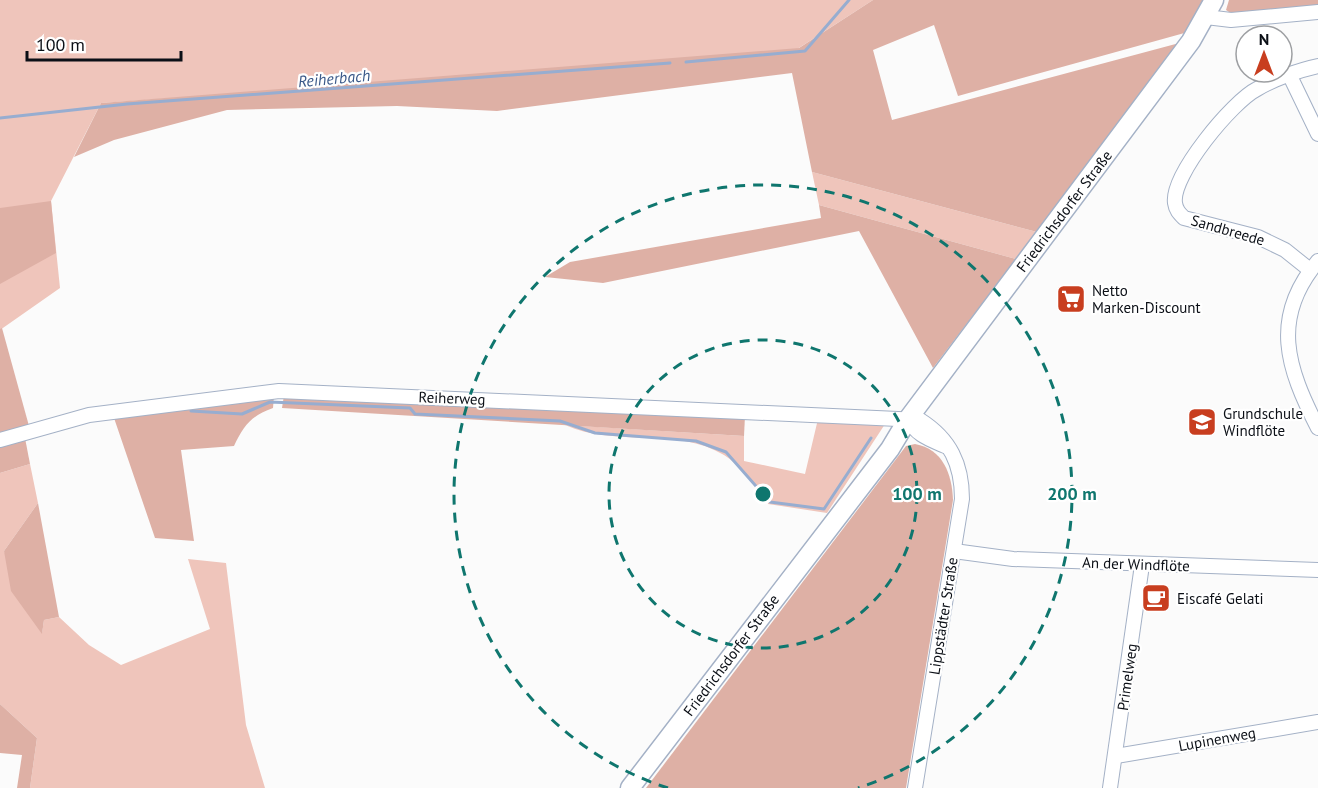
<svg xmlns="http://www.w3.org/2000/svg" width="1318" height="788" font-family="'PT Sans',sans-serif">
<rect width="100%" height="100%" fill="#fbfbfb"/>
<g fill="#efc5bb">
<polygon points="0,0 873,0 788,55 101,103 51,201 60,288 0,330"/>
<polygon points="812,172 1037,232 1016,259 819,205"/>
<path d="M818,419L887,421L827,513L768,504L767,498C754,485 740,465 724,455C676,426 616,448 565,425L744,436V461L805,474Z"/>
<polygon points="30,464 38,503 4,551 42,633 44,620 59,617 89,645 121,665 210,629 188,559 226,563 246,725 265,788 30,788 37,738 0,704 0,473"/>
</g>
<g fill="#deb0a5">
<polygon points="873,0 1206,0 1188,32 958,96 934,25 873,50 892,120 1183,42 1037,232 812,172 792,73 497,111 397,106 227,110 114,140 74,157 101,103 799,48"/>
<polygon points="1229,0 1318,0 1318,6 1232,14 1226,10"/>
<polygon points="51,201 56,253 0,284 0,208"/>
<polygon points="819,205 1016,259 933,368 859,231 603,283 545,277 570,262 821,218"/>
<polygon points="2,328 29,426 0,434 0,329"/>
<polygon points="284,395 745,416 744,436 282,408"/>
<path d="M274,396L273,408C251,416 244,425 234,446L181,450L194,541L155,538L114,418Z"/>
<polygon points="25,438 30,464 0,473 0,446"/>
<path d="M915,444C943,449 952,474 953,500L906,788H646L906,446Z"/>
<polygon points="38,503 59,617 44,620 42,634 11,591 4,551"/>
<polygon points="0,704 37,738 30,788 17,788 22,755 0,753"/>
</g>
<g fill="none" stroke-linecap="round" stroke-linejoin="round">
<g stroke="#97add0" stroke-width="3">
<polyline points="686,62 805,51 849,0"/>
<polyline points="0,118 127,104 670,63"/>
<polyline points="191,411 242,414 270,402 410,408 415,414 560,421 595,433 696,441 726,452 770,502 824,509 871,438"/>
</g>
<g stroke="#a4b1c6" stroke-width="16">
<g id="minor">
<polyline points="1206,17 1231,20 1318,12"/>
<polyline points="1290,76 1318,134"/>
<path d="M1318,261C1270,318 1287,368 1318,428"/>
<path d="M1310,270L1285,250L1258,237L1184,218C1179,213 1176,210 1175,203C1171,175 1233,101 1257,89C1274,79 1299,70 1318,66"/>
<path d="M908,419C916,435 929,439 945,446"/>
<path d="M0,440L89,415L279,391L920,420C950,439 962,464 962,499L915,788"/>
<polyline points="954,551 1013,559 1318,570"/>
<polyline points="1116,756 1318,722"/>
<polyline points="1110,788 1142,565"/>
</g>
</g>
<g stroke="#a4b1c6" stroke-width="21">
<polyline id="major" points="630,788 890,449 908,419 1191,41 1214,0"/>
</g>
<use href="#minor" stroke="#fff" stroke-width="14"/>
<use href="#major" stroke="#fff" stroke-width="18"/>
</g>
<g fill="none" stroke="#0f766e" stroke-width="3" stroke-dasharray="10 8">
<circle cx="763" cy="494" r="154"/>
<path d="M668 788A309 309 0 1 1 858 788"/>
</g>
<defs>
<g id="supermarket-square" transform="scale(1.5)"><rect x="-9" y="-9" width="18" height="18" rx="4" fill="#c83e1f" stroke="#fff"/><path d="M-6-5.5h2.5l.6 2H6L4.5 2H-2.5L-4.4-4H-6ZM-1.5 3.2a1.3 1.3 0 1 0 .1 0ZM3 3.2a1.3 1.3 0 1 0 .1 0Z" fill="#fff"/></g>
<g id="school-square" transform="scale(1.5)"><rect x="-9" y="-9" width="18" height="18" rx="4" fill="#c83e1f" stroke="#fff"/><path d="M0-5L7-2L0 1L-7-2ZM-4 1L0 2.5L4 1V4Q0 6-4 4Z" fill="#fff"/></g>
<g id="cafe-square" transform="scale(1.5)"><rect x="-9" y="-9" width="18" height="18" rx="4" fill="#c83e1f" stroke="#fff"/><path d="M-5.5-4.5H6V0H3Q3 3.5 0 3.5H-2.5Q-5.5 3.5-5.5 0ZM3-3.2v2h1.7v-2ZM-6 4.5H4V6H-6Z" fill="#fff"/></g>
</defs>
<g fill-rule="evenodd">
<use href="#supermarket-square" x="1071" y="299"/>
<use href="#school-square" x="1202" y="422"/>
<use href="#cafe-square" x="1156" y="598"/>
</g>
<g text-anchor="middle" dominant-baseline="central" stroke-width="4.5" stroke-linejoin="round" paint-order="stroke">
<g font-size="15" fill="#0b0f16" stroke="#fff">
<text transform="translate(1064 211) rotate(-53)">Friedrichsdorfer Straße</text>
<text transform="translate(1228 230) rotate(16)">Sandbreede</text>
<text transform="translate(452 398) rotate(2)">Reiherweg</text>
<text transform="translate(1136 564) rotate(2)">An der Windflöte</text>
<text transform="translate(943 616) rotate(-81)">Lippstädter Straße</text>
<text transform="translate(731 655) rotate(-53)">Friedrichsdorfer Straße</text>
<text transform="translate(1127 677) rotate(-82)">Primelweg</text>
<text transform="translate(1217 739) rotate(-10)">Lupinenweg</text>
</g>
<g font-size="15" fill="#0b0f16" stroke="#fff" text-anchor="start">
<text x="1092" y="290">Netto<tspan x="1092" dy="17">Marken-Discount</tspan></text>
<text x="1223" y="413">Grundschule<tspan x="1223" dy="17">Windflöte</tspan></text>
<text x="1177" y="598">Eiscafé Gelati</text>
</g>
<g font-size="16" font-style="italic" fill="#3a5888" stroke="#fff">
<text transform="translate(334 78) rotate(-5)">Reiherbach</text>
</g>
</g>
<circle cx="763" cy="494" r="9" fill="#0f766e" stroke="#fff" stroke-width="3"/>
<g font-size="18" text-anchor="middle" font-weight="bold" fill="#0f766e" stroke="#fff" stroke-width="4.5" stroke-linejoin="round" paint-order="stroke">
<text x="917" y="500">100 m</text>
<text x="1072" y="500">200 m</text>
</g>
<g transform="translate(1264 54)"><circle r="28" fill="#ffffff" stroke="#9d9fa2" stroke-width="1.5"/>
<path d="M0-4.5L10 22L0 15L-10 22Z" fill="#c83e1f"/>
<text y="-9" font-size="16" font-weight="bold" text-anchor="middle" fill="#0b0f16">N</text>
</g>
<path d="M27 51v9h154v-9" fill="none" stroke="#0b0f16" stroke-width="3"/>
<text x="36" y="51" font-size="18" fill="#0b0f16" stroke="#ffffff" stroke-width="4.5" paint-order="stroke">100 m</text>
</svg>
